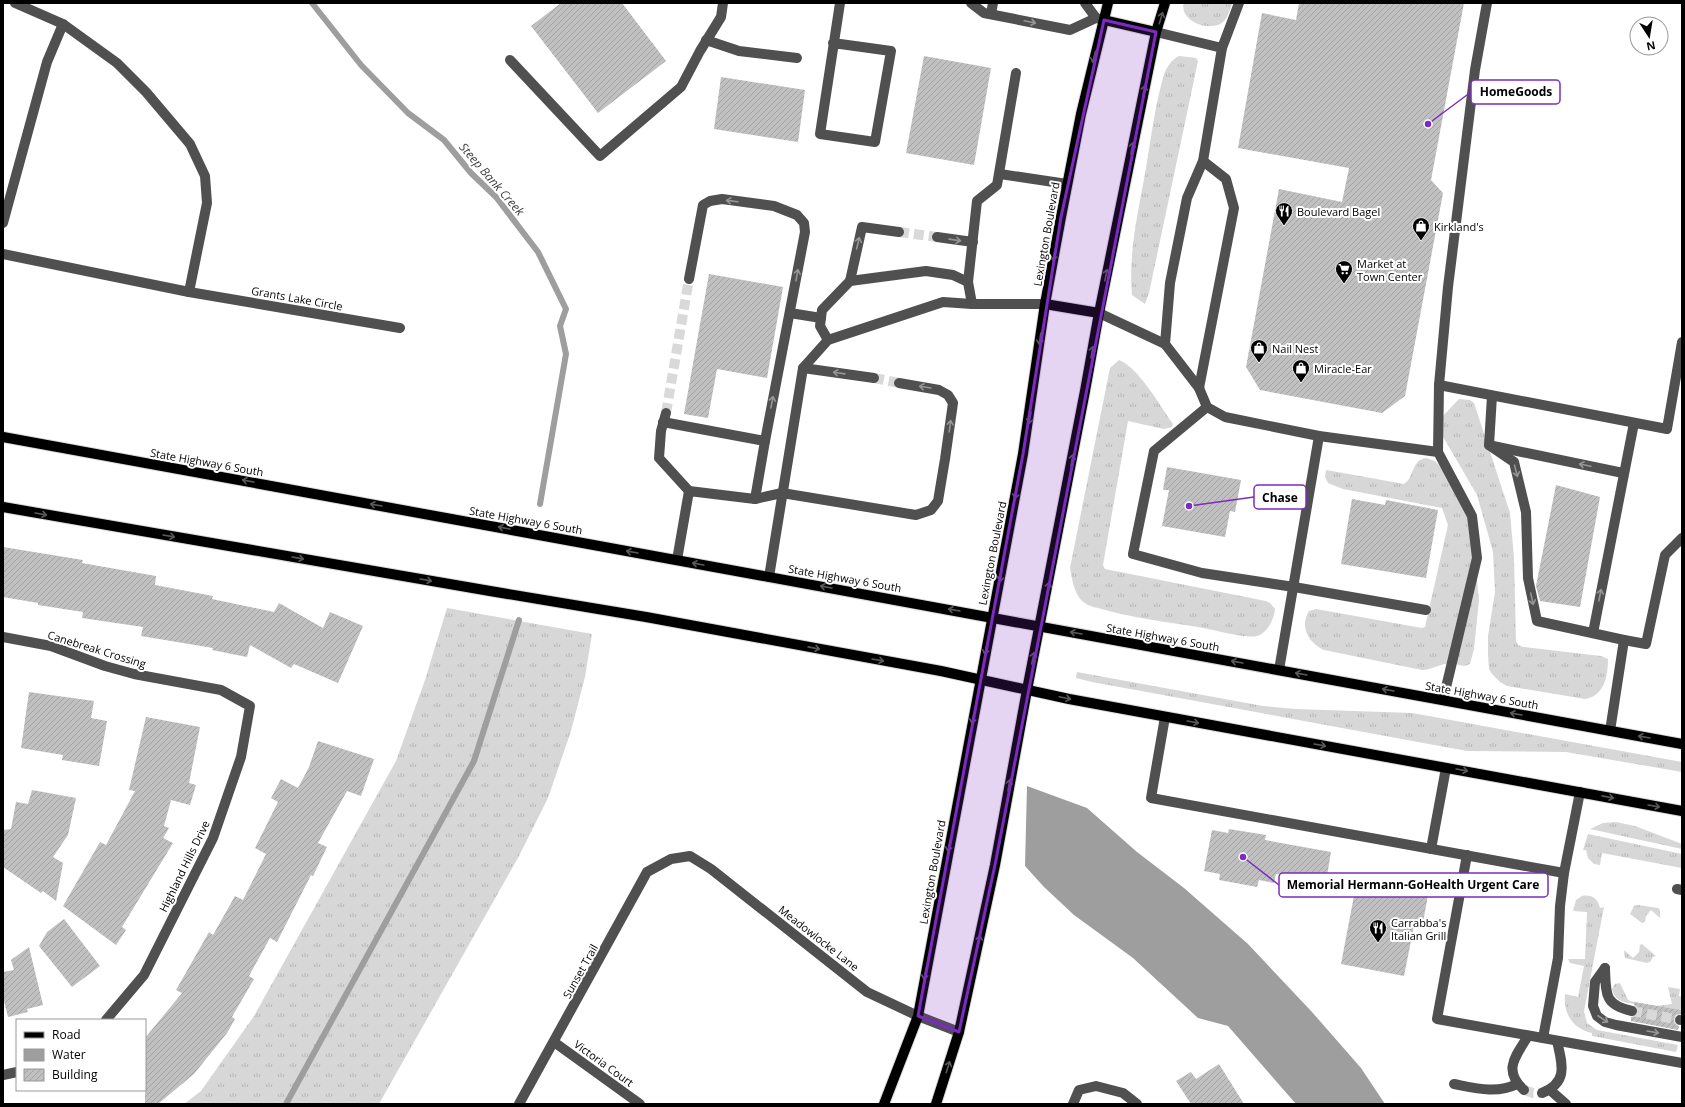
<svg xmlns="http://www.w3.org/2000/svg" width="1685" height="1107" font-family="'Open Sans',sans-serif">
<defs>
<pattern id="grass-tufts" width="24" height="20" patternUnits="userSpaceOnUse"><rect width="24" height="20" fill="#d7d7d7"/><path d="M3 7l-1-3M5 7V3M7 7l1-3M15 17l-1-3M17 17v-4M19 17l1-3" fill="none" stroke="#b7b7b7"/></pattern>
<pattern id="building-hatch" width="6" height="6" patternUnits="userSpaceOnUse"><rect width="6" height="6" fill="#c0c0c0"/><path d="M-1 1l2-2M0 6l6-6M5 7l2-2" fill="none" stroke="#a3a3a3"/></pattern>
</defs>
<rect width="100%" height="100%" fill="#fff"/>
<g fill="url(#grass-tufts)">
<path d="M1184,3H1232C1230,10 1227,21 1220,24C1206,31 1179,20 1184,3Z"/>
<path d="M1179,56L1196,58L1198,61L1149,293L1145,304L1132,295C1128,252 1139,209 1146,168C1151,138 1155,106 1163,78C1165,69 1171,60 1179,56Z"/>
<path d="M1119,360C1139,368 1160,406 1173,424L1172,427L1164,429L1128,421L1103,565L1105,569L1266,601L1270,603L1275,609C1274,619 1268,633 1257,636C1247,639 1215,630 1203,628C1168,622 1132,618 1098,608C1092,607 1085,604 1081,600C1074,592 1072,579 1070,568L1110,368Z"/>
<path d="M1459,399L1470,400L1474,403L1510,513L1514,558L1516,641L1518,645L1523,647L1601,656L1608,659C1608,677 1604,696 1585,699L1507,686L1500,682L1492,674L1489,669L1488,654V636L1495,592L1493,552L1477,495L1442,435V417Z"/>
<path d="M1426,458L1435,461L1441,467L1471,522L1479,600L1474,649L1470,664C1463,668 1458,664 1451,663C1441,663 1432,670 1422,670L1324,650C1309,643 1299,627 1309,611L1316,609L1422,628L1425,627L1448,525L1442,508L1343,489L1328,483L1325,477L1326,470L1332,471L1404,484C1415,477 1411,460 1426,458Z"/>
<polygon points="447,608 592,634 585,677 571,731 548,798 519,856 379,1104 184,1104 201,1091 254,1016 396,761 425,680"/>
<polygon points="1077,672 1263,706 1296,709 1412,713 1682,762 1682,772 1566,752 1467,751 1092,682 1076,678"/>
<polygon points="1616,822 1635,826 1682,844 1682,849 1590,829 1603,823"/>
<polygon points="1588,834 1682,854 1682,868 1602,853 1600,865 1594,864 1588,858 1586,850 1583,850"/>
<path d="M1582,896C1592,894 1598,899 1600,908L1604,907L1584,1011L1587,1023L1597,1030L1678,1045L1676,1052L1592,1036V1033C1573,1029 1563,1014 1565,994L1578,997L1584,966L1570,963L1568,959H1585L1587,912L1573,911L1576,900Z"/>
<polygon points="1638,905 1658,908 1660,910 1660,918 1651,910 1646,916 1645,922 1642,923 1630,914 1634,906"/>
<polygon points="1642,944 1656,956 1653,957 1650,962 1647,963 1625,958 1624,950 1633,958 1639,952 1640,945"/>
<path d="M1620,983L1628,1000L1634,1002V1004C1623,1002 1615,1001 1612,989L1615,984Z"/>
<polygon points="1668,987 1680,989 1679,996 1682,997 1682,1013 1682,1010 1657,1006 1672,1004"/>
</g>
<polygon fill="#9e9e9e" points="1027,786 1087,808 1137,852 1184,888 1248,944 1312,1012 1361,1068 1385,1104 1296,1104 1228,1026 1198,1018 1133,958 1074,915 1044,887 1025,866"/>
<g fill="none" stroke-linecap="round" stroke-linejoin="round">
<g stroke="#9e9e9e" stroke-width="6">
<polyline points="312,3 361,65 408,113 444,140 471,173 496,197 538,252 566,309 560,326 566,354 540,504"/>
<polyline points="286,1104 474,761 519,620"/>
</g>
</g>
<g fill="url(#building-hatch)">
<polygon points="561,3 622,3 666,61 598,113 531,26"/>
<polygon points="1299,3 1464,3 1431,180 1443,193 1405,396 1382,413 1260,390 1246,367 1279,189 1342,202 1349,168 1238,148 1262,13 1296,20"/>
<polygon points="924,56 991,68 974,165 906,153"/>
<polygon points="721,77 805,90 798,142 714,129"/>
<polygon points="709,274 783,287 767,378 717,369 708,418 684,414"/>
<polygon points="1167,467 1241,480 1235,512 1230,511 1225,537 1162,526 1169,490 1163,490"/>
<polygon points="1556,485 1600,497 1580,607 1540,601 1536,586"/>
<polygon points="1352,499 1385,505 1386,500 1438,510 1426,578 1341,564"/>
<polygon points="3,547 83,560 82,563 156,576 155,585 213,596 212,599 274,612 279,603 323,628 330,612 363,626 338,683 294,664 291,668 250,645 247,657 212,650 213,648 141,636 143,627 82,618 83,612 38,605 38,603 3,597"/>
<polygon points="29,692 94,701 91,718 107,721 99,766 62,760 63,755 21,748"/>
<polygon points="146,717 200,727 189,783 196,785 190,805 171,800 164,826 169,828 163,838 173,843 122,927 126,930 116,945 63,906 100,842 106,845 135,791 129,790"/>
<polygon points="318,741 374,759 361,796 347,791 318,843 327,847 313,876 311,875 277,942 270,938 249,976 254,979 232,1017 235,1019 227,1033 194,1074 158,1104 145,1104 145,1038 182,993 176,990 209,932 213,935 235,896 243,900 266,854 255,848 278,802 271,798 281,779 298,788 309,767"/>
<polygon points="32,790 76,798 68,835 53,857 63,863 56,901 43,891 41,893 3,867 3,830 11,829 16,802 28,804"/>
<polygon points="1229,829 1266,835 1265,840 1331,852 1326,882 1276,874 1274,883 1259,880 1257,887 1219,880 1220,874 1204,871 1212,830 1228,833"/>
<polygon points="1389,877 1430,885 1423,922 1415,921 1404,976 1341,964 1357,880 1387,886"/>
<polygon points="64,919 100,966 72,987 39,946 47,932"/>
<polygon points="29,947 43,1005 27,1009 28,1012 8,1017 3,997 3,972 14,970 11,960"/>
<polygon points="1634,1002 1682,1010 1681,1014 1676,1015 1674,1020 1675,1024 1679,1026 1678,1030 1631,1021 1631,1017 1636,1016 1638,1012 1637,1007 1634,1005"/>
<polygon points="1219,1064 1244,1104 1191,1104 1176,1081 1191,1072 1196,1079"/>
</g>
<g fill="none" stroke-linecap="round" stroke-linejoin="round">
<g stroke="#d9d9d9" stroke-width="10" stroke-dasharray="10 5" stroke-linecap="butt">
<polyline points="899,232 937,237"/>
<polyline points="874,378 899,383"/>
<polyline points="666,413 689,279"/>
<polyline points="1632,1011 1680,1020"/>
<polyline points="1524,1090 1533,1093 1542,1093"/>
</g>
<g stroke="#dbdbdb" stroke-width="12">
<g id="major">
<polyline points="1104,20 1156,32"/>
<polyline points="1045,304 1099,313"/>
<polyline points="3,437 1682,744"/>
<polyline points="3,507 490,591 646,617 941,671 1069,699 1682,811"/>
<polyline points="884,1104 918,1016 1023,454 1045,304 1061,217 1081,114 1108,3"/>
<polyline points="936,1104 959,1032 995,865 1027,690 1085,391 1099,313 1156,32 1165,3"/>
</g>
</g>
<g stroke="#505050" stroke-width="10">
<polyline points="15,3 63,24 117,63 146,92 190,144 205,176 207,203 189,292"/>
<polyline points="971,3 984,13 1070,30 1096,18 1104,20"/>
<polyline points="1085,3 1096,18"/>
<polyline points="991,14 993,3"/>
<polyline points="1156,32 1222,48 1203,161 1187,198 1170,283 1165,344"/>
<polyline points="706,40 739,51 797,58"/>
<polyline points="833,43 891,51 875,142 820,134 840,3"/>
<polyline points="1222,48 1239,3"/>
<polyline points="510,60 600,156 681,87 700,51 721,17 723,3"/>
<polyline points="1000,174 1067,184"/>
<polyline points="3,223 47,62 63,24"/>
<polyline points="937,237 973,242"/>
<polyline points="3,254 189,292 400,328"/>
<polyline points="689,279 703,205 710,201 722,199 774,206 797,215 804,223 805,232 765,441"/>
<polyline points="850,281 862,227 899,232"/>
<polyline points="968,282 977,201 997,185 1016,73"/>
<polyline points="790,313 821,318"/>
<polyline points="1099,313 1165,344 1199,388 1207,407 1225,417 1319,436 1438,452"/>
<polyline points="828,340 820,326 822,310 850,281 926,271 953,275 968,282 972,304"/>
<polyline points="803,368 874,378"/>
<polyline points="1439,385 1667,429 1682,342"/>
<polyline points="1199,388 1234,208 1226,179 1203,161"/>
<polyline points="1207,407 1154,451 1133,554 1202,573 1294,587 1426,610"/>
<polyline points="666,413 661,431 659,458 689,491"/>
<polyline points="663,422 765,441 755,499"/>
<polyline points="1489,445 1514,462 1526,512 1528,578 1537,621 1624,640 1610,731"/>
<polyline points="1489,445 1492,396"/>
<polyline points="1493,446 1623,473"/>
<polyline points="677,560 689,491 755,499 782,493 916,515 931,510 938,501 945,459 953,403 948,395 939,390 899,383"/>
<polyline points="769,577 803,368 828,340 943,302 972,304 1045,304"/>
<polyline points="1593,633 1634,423"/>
<polyline points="3,637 51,646 105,666 134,674 221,690 250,706 241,757 213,838 144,975 106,1020"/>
<polyline points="1624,640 1646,644 1665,555 1682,538"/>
<polyline points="1279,670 1319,436"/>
<polyline points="1443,700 1477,558 1472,516 1438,452 1439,385 1448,287 1475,70 1487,3"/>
<polyline points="1165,717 1151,798 1564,873"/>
<polyline points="1431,849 1446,768"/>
<polyline points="1467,855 1437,1019 1682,1063"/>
<polyline points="1677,889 1682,890"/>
<polyline points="1605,968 1595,982 1593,1006 1597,1016 1605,1022 1616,1025 1682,1037"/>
<path d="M1605,968C1606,994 1604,1005 1632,1011"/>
<polyline points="1680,1020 1682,1020"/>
<polyline points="1543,1038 1558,958 1560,906 1564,873 1580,792"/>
<polyline points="554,1042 640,1104"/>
<polyline points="3,1075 17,1072"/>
<path d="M1454,1084C1475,1088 1497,1094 1517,1084"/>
<path d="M1524,1090C1502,1070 1516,1056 1528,1036"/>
<polyline points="1550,1090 1566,1104"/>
<path d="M1542,1093C1569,1082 1562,1064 1557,1041"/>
<polyline points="519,1104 647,872 671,859 690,856 711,869 867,992 918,1016 959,1032"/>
<polyline points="1073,1104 1079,1090 1096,1086 1123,1093 1137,1104"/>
</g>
<use href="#major" stroke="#000" stroke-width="10"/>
</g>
<defs><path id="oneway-shaft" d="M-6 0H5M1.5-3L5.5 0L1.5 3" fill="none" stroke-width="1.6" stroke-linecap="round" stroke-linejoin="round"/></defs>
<g stroke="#595959">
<use href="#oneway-shaft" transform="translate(1161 18) rotate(-73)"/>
<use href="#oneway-shaft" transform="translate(1094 57) rotate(104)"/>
<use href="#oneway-shaft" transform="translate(1144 91) rotate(-78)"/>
<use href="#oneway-shaft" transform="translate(1132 148) rotate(-79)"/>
<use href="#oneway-shaft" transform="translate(1054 255) rotate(100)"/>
<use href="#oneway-shaft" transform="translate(1106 275) rotate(-79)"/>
<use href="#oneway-shaft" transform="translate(1040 339) rotate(98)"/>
<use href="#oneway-shaft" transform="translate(1092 352) rotate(-80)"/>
<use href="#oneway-shaft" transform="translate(1030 418) rotate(100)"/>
<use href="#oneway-shaft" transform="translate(1072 460) rotate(-79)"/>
<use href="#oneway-shaft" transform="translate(248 481) rotate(-170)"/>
<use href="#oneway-shaft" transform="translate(1016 493) rotate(101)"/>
<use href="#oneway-shaft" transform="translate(376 505) rotate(-170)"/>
<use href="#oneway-shaft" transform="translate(41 514) rotate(10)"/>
<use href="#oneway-shaft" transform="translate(504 528) rotate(-170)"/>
<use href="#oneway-shaft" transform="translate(169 536) rotate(10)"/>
<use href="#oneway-shaft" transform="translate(632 552) rotate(-170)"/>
<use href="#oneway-shaft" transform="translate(298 558) rotate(10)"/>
<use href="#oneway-shaft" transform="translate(698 564) rotate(-170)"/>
<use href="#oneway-shaft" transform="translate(1001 576) rotate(100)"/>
<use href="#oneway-shaft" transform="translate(426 580) rotate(10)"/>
<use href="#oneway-shaft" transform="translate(826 587) rotate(-170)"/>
<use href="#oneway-shaft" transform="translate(1048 588) rotate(-79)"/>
<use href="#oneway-shaft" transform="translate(954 610) rotate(-170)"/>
<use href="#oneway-shaft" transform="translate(1076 633) rotate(-170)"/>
<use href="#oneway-shaft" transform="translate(814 648) rotate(11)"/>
<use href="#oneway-shaft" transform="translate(986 649) rotate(101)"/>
<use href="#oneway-shaft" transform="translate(1033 658) rotate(-78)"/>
<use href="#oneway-shaft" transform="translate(878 660) rotate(10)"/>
<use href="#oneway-shaft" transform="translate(1237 662) rotate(-170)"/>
<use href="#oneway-shaft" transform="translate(1301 674) rotate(-170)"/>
<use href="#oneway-shaft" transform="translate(1388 690) rotate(-170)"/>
<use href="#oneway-shaft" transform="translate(1065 698) rotate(12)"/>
<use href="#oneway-shaft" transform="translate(1516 714) rotate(-170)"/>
<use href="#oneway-shaft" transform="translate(973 718) rotate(101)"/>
<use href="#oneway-shaft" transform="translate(1193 722) rotate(10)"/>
<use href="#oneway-shaft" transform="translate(1644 737) rotate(-170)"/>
<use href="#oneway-shaft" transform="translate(1320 745) rotate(10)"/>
<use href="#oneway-shaft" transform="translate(1462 770) rotate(10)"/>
<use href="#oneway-shaft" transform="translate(1009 785) rotate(-80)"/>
<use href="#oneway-shaft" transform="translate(1608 797) rotate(11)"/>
<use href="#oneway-shaft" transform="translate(1654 806) rotate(10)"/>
<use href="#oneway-shaft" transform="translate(949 846) rotate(100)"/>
<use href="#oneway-shaft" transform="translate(979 941) rotate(-78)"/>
<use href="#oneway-shaft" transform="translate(925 974) rotate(100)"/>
<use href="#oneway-shaft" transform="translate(948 1067) rotate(-72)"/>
</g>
<g stroke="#969696">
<use href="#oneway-shaft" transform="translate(1030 22) rotate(12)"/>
<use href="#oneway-shaft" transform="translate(732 201) rotate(-173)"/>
<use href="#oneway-shaft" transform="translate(955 240) rotate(8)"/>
<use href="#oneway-shaft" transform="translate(858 243) rotate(-77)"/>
<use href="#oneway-shaft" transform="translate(797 275) rotate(-80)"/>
<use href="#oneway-shaft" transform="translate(839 373) rotate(-172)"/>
<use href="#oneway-shaft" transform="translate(925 387) rotate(-171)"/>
<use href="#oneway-shaft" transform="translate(772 402) rotate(-79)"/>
<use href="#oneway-shaft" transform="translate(950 426) rotate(-82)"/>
<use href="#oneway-shaft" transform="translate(1585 465) rotate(-168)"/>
<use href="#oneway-shaft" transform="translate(1516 471) rotate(76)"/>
<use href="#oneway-shaft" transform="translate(1600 595) rotate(-79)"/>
<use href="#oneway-shaft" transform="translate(1532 599) rotate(78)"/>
<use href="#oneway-shaft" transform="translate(1603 1019) rotate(33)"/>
<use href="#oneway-shaft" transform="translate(1653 1032) rotate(10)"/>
</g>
<path fill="#7b2cbf" fill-opacity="0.2" stroke="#7b2cbf" stroke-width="3" stroke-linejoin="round" d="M1104,20L1156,32L995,865L959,1032L918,1016L1023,454L1061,217Z"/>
<defs>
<g id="restaurant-pin" transform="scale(0.9)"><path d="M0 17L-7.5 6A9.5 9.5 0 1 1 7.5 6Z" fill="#000" stroke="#fff"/><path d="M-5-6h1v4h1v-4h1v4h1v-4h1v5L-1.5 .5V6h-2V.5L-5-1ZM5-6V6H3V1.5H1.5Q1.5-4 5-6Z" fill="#fff"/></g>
<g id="shop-pin" transform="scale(0.9)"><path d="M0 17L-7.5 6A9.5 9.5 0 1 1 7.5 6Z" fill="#000" stroke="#fff"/><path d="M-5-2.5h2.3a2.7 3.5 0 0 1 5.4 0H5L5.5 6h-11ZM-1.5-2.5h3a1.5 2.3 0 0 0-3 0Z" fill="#fff"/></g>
<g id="supermarket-pin" transform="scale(0.9)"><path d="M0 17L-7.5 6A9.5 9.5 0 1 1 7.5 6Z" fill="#000" stroke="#fff"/><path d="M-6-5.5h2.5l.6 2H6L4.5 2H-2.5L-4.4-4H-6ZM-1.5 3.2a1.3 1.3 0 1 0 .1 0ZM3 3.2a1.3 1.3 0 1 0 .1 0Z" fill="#fff"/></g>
</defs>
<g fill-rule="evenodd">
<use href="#restaurant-pin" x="1284" y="211"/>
<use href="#shop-pin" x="1421" y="226"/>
<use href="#supermarket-pin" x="1344" y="269"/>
<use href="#shop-pin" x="1259" y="348"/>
<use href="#shop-pin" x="1301" y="368"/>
<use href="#restaurant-pin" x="1378" y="928"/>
</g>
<g text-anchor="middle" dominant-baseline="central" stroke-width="4" stroke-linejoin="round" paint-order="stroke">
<g font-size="11" fill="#000" stroke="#fff" text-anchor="start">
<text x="1297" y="211">Boulevard Bagel</text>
<text x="1434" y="226">Kirkland's</text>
<text x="1357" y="263">Market at<tspan x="1357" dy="13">Town Center</tspan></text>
<text x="1272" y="348">Nail Nest</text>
<text x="1314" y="368">Miracle-Ear</text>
<text x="1391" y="922">Carrabba's<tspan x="1391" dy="13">Italian Grill</tspan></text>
</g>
<g font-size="11" fill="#000" stroke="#fff">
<text transform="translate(1046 234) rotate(-80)">Lexington Boulevard</text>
<text transform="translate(297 298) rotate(10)">Grants Lake Circle</text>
<text transform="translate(207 462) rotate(10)">State Highway 6 South</text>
<text transform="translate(526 520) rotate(10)">State Highway 6 South</text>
<text transform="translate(992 553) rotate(-79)">Lexington Boulevard</text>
<text transform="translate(845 578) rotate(10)">State Highway 6 South</text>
<text transform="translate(1163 637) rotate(10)">State Highway 6 South</text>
<text transform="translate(97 649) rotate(17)">Canebreak Crossing</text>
<text transform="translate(1482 695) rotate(10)">State Highway 6 South</text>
<text transform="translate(184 866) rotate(-64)">Highland Hills Drive</text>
<text transform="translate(932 872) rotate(-80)">Lexington Boulevard</text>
<text transform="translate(819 938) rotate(38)">Meadowlocke Lane</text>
<text transform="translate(580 971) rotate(-61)">Sunset Trail</text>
<text transform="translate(604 1063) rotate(36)">Victoria Court</text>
</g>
<g font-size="12" font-style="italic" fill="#3f3f3f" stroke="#fff">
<text transform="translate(492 179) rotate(49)">Steep Bank Creek</text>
</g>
</g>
<path fill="none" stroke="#7b2cbf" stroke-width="1.5" d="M1428 124L1471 92M1189 506L1254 497M1243 857L1279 885"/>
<g fill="#7b2cbf" stroke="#fff" stroke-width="1.5">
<circle cx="1428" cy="124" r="4"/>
<circle cx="1189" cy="506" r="4"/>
<circle cx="1243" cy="857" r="4"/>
</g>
<g fill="#fff" stroke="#7b2cbf" stroke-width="1.5">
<rect x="1471" y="80" width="89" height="24" rx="4"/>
<rect x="1254" y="485" width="52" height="24" rx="4"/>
<rect x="1279" y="873" width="269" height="24" rx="4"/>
</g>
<g font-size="12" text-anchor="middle" font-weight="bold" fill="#000">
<text x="1516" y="96">HomeGoods</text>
<text x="1280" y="502">Chase</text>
<text x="1413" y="889">Memorial Hermann-GoHealth Urgent Care</text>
</g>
<rect width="1685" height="1107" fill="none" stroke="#000000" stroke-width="8"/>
<rect x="16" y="1019" width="130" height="72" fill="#ffffff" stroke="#999999"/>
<rect x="24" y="1032" width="20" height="6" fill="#000000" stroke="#999999"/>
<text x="52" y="1039" font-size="12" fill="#000000">Road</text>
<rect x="24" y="1049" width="20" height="12" fill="#9e9e9e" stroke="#999999"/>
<text x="52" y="1059" font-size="12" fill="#000000">Water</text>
<rect x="24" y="1069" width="20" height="12" fill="url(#building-hatch)" stroke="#999999"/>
<text x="52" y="1079" font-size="12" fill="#000000">Building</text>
<g transform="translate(1649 36) rotate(168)"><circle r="19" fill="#ffffff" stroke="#999999"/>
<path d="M0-3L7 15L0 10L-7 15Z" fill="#000000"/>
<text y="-6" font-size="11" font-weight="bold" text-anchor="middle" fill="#000000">N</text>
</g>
</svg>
